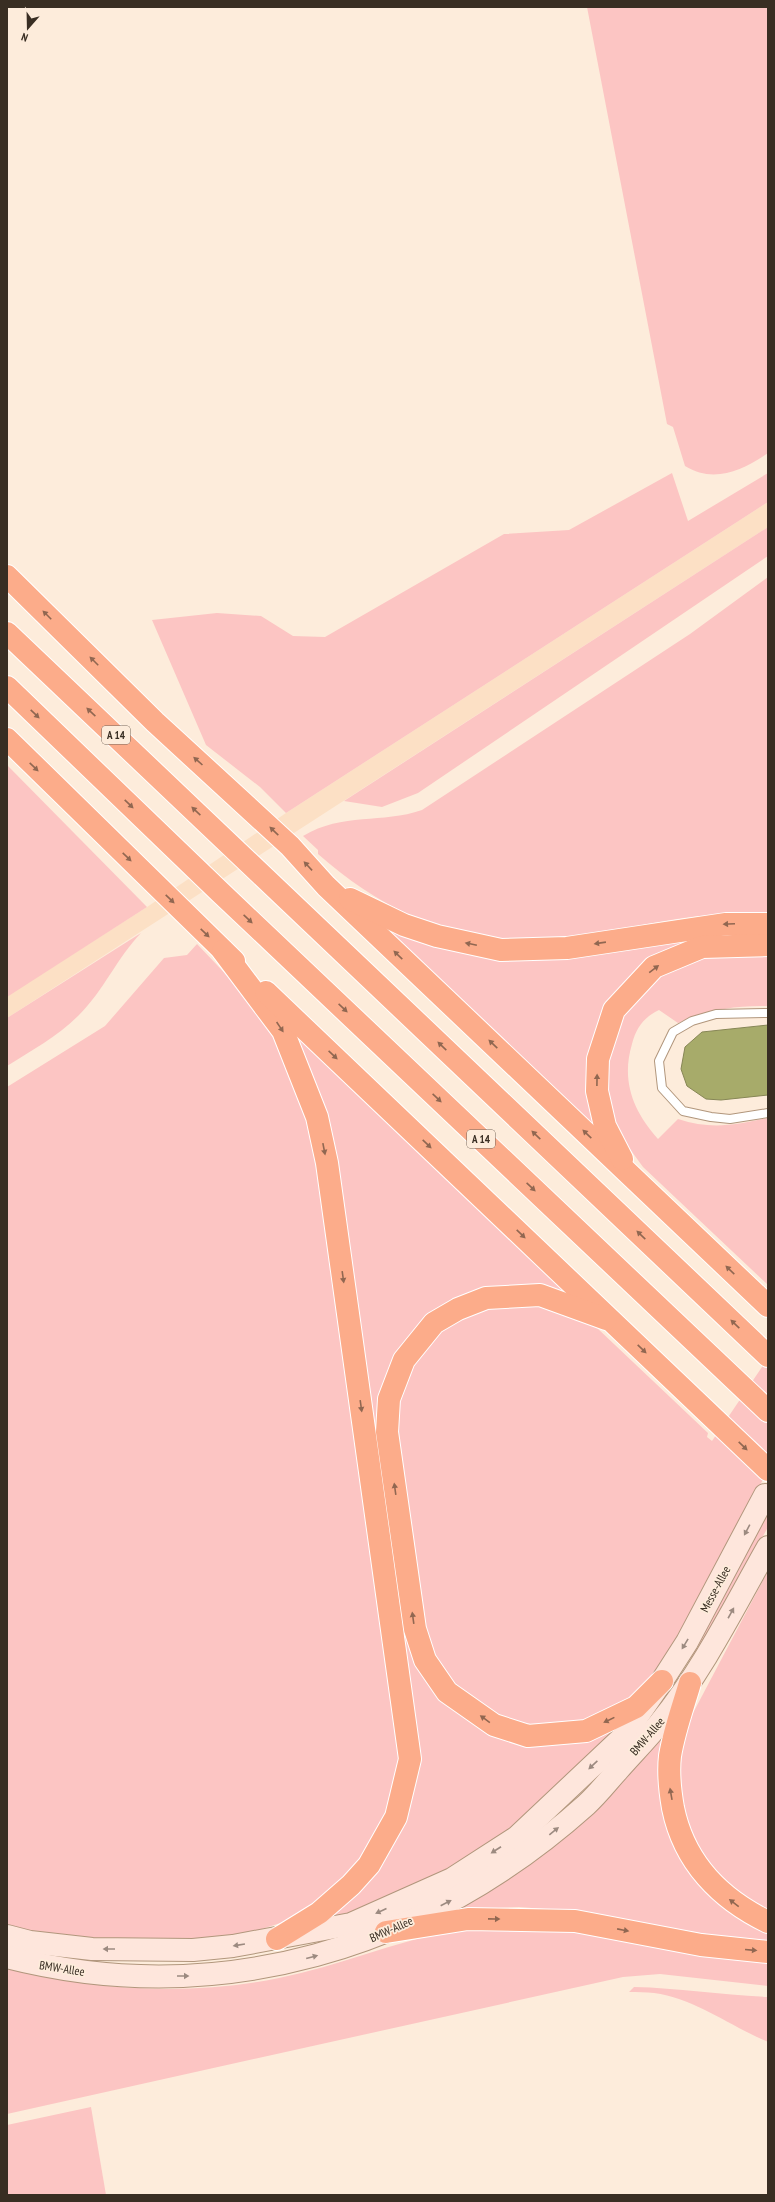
<svg xmlns="http://www.w3.org/2000/svg" width="775" height="2202" font-family="'PT Sans Narrow',sans-serif">
<rect width="100%" height="100%" fill="#fdecdb"/>
<polygon fill="#fce0c5" points="768,502 768,527 7,1018 7,996 147,907 286,813"/>
<g fill="#fcc5c3">
<path d="M587,7H768V453C743,470 714,484 685,466L673,427L667,424Z"/>
<polygon points="672,473 688,521 768,473 768,502 286,813 260,787 206,745 152,620 217,613 261,616 293,636 325,637 504,534 569,530"/>
<polygon points="768,527 768,556 418,793 382,807 344,801"/>
<path d="M768,577V913C745,914 722,914 699,916C653,921 607,934 561,938C463,946 391,918 318,854V850L303,836C343,812 382,824 422,810L690,634Z"/>
<polygon points="7,765 147,907 7,997"/>
<polygon points="380,925 451,947 768,930 707,939 610,1007 598,1131"/>
<path d="M141,933C117,958 104,990 79,1015C58,1036 31,1051 7,1066V1018Z"/>
<path d="M197,944C231,979 266,1016 287,1062C296,1081 302,1102 310,1122L403,1734L396,1801L353,1875L296,1918L246,1934L187,1940H98L46,1934L7,1926V1087L105,1026L164,958L187,955Z"/>
<path d="M768,951V1006C737,1005 706,1010 678,1023L659,1010C644,1017 636,1028 632,1044C621,1081 633,1111 658,1139L678,1119C711,1130 735,1125 768,1118V1285L643,1167L619,1134L607,1102L606,1070L617,1022L647,983L692,957Z"/>
<polygon points="289,1025 576,1299 468,1296 388,1379 407,1629 479,1725 617,1727 620,1731 504,1836 457,1865 373,1904 317,1924 413,1789 342,1213"/>
<polygon points="535,1303 596,1327 708,1433 707,1437 712,1441 768,1358 768,1470 674,1648 658,1673 628,1703 570,1728 512,1724 452,1687 424,1639 394,1441 401,1385 436,1331 479,1308"/>
<polygon points="768,1509 768,1527 695,1661 687,1656"/>
<path d="M768,1571V1914C757,1908 743,1902 734,1894C679,1845 666,1780 693,1713Z"/>
<path d="M662,1734L667,1736L661,1764L712,1896C729,1913 746,1924 768,1934V1944L558,1910L519,1907L449,1910C534,1870 605,1809 662,1734Z"/>
<path d="M541,1925L768,1962V1986L660,1974L623,1977L7,2114V1968C94,1991 191,1996 279,1978C338,1966 394,1942 454,1930C482,1925 513,1927 541,1925Z"/>
<path d="M634,1987C679,1988 723,1995 768,1997V2042C730,2026 696,1999 654,1993C646,1992 637,1992 629,1992Z"/>
<polygon points="91,2107 106,2195 7,2195 7,2125"/>
</g>
<polygon fill="#a7ab6a" stroke="#868655" points="768,1025 768,1095 721,1100 706,1099 687,1086 681,1069 685,1047 702,1032"/>
<g fill="none" stroke-linecap="round" stroke-linejoin="round">
<g stroke="#b1967c" stroke-width="10">
<polyline id="lane" points="768,1013 716,1014 692,1021 673,1032 659,1061 662,1088 683,1111 711,1117 730,1119 768,1113"/>
</g>
<g stroke="#b1967c" stroke-width="24">
<g id="secondary">
<polyline points="7,1936 30,1942 92,1949 193,1950 233,1946 351,1924 452,1879 517,1837 623,1737 662,1681 687,1642 765,1495"/>
<path d="M7,1957C219,2011 425,1949 586,1805C598,1794 608,1781 618,1770C632,1754 646,1740 659,1724C703,1670 734,1607 768,1547"/>
</g>
</g>
<g stroke="#fff" stroke-width="24">
<g id="highway">
<polyline points="7,576 155,722 290,846 326,886 768,1306"/>
<polyline points="7,633 768,1356"/>
<polyline points="7,687 220,892 768,1411"/>
<polyline points="7,739 234,961"/>
<polyline points="350,899 404,925 437,936 501,950 567,948 726,924 768,924"/>
<polyline points="223,951 283,1031 317,1117 327,1163 410,1759 396,1817 369,1865 351,1885 319,1913 277,1939"/>
<polyline points="266,992 768,1470"/>
<polyline points="622,1159 605,1126 597,1091 598,1059 614,1010 654,967 702,947 768,945"/>
<polyline points="606,1319 540,1295 486,1298 458,1309 434,1323 404,1360 389,1399 387,1432 415,1629 425,1660 447,1692 494,1725 528,1736 586,1731 636,1707 662,1681"/>
<path d="M690,1683C683,1707 674,1731 670,1756C668,1773 670,1791 673,1808C684,1862 720,1899 768,1922"/>
<polyline points="386,1932 468,1919 575,1921 701,1945 768,1952"/>
</g>
</g>
<use href="#lane" stroke="#fff" stroke-width="8"/>
<use href="#secondary" stroke="#fee6dc" stroke-width="22"/>
<use href="#highway" stroke="#fcac8a" stroke-width="22"/>
</g>
<defs><path id="oneway-solid" d="M-6-.8H1V-3.2L6.5 0L1 3.2V.8H-6Z"/></defs>
<g fill="#916751">
<use href="#oneway-solid" transform="translate(47 615) rotate(-135)"/>
<use href="#oneway-solid" transform="translate(94 661) rotate(-135)"/>
<use href="#oneway-solid" transform="translate(91 712) rotate(-137)"/>
<use href="#oneway-solid" transform="translate(35 714) rotate(44)"/>
<use href="#oneway-solid" transform="translate(198 761) rotate(-138)"/>
<use href="#oneway-solid" transform="translate(34 767) rotate(44)"/>
<use href="#oneway-solid" transform="translate(129 804) rotate(44)"/>
<use href="#oneway-solid" transform="translate(196 811) rotate(-137)"/>
<use href="#oneway-solid" transform="translate(274 831) rotate(-136)"/>
<use href="#oneway-solid" transform="translate(127 857) rotate(44)"/>
<use href="#oneway-solid" transform="translate(308 866) rotate(-133)"/>
<use href="#oneway-solid" transform="translate(170 899) rotate(44)"/>
<use href="#oneway-solid" transform="translate(248 919) rotate(43)"/>
<use href="#oneway-solid" transform="translate(729 924) rotate(177)"/>
<use href="#oneway-solid" transform="translate(205 933) rotate(44)"/>
<use href="#oneway-solid" transform="translate(600 943) rotate(172)"/>
<use href="#oneway-solid" transform="translate(471 944) rotate(-168)"/>
<use href="#oneway-solid" transform="translate(398 955) rotate(-136)"/>
<use href="#oneway-solid" transform="translate(654 969) rotate(-37)"/>
<use href="#oneway-solid" transform="translate(343 1008) rotate(43)"/>
<use href="#oneway-solid" transform="translate(280 1027) rotate(56)"/>
<use href="#oneway-solid" transform="translate(493 1044) rotate(-136)"/>
<use href="#oneway-solid" transform="translate(442 1046) rotate(-136)"/>
<use href="#oneway-solid" transform="translate(333 1055) rotate(43)"/>
<use href="#oneway-solid" transform="translate(597 1080) rotate(-89)"/>
<use href="#oneway-solid" transform="translate(437 1098) rotate(43)"/>
<use href="#oneway-solid" transform="translate(587 1134) rotate(-136)"/>
<use href="#oneway-solid" transform="translate(536 1135) rotate(-136)"/>
<use href="#oneway-solid" transform="translate(427 1144) rotate(44)"/>
<use href="#oneway-solid" transform="translate(324 1149) rotate(79)"/>
<use href="#oneway-solid" transform="translate(531 1187) rotate(43)"/>
<use href="#oneway-solid" transform="translate(521 1234) rotate(44)"/>
<use href="#oneway-solid" transform="translate(641 1235) rotate(-136)"/>
<use href="#oneway-solid" transform="translate(730 1270) rotate(-136)"/>
<use href="#oneway-solid" transform="translate(343 1277) rotate(82)"/>
<use href="#oneway-solid" transform="translate(735 1324) rotate(-136)"/>
<use href="#oneway-solid" transform="translate(642 1349) rotate(44)"/>
<use href="#oneway-solid" transform="translate(361 1406) rotate(82)"/>
<use href="#oneway-solid" transform="translate(743 1446) rotate(44)"/>
<use href="#oneway-solid" transform="translate(395 1489) rotate(-98)"/>
<use href="#oneway-solid" transform="translate(413 1618) rotate(-98)"/>
<use href="#oneway-solid" transform="translate(485 1719) rotate(-144)"/>
<use href="#oneway-solid" transform="translate(609 1720) rotate(154)"/>
<use href="#oneway-solid" transform="translate(671 1794) rotate(-100)"/>
<use href="#oneway-solid" transform="translate(734 1903) rotate(-142)"/>
<use href="#oneway-solid" transform="translate(494 1919) rotate(1)"/>
<use href="#oneway-solid" transform="translate(623 1930) rotate(11)"/>
<use href="#oneway-solid" transform="translate(751 1950) rotate(5)"/>
</g>
<g fill="#9c8a80">
<use href="#oneway-solid" transform="translate(747 1530) rotate(118)"/>
<use href="#oneway-solid" transform="translate(731 1613) rotate(-61)"/>
<use href="#oneway-solid" transform="translate(685 1644) rotate(121)"/>
<use href="#oneway-solid" transform="translate(593 1765) rotate(137)"/>
<use href="#oneway-solid" transform="translate(554 1831) rotate(-39)"/>
<use href="#oneway-solid" transform="translate(496 1850) rotate(147)"/>
<use href="#oneway-solid" transform="translate(446 1903) rotate(-27)"/>
<use href="#oneway-solid" transform="translate(381 1911) rotate(156)"/>
<use href="#oneway-solid" transform="translate(239 1945) rotate(171)"/>
<use href="#oneway-solid" transform="translate(109 1949) rotate(-180)"/>
<use href="#oneway-solid" transform="translate(312 1957) rotate(-15)"/>
<use href="#oneway-solid" transform="translate(183 1976)"/>
</g>
<g text-anchor="middle" dominant-baseline="central" stroke-width="3.5" stroke-linejoin="round" paint-order="stroke">
<g fill="#fdecdb" stroke="#74675a" stroke-width="1">
<rect x="102" y="726" width="28" height="18" rx="3"/>
<rect x="467" y="1130" width="28" height="18" rx="3"/>
</g>
<g font-size="11" font-weight="bold" fill="#392e23">
<text x="116" y="735">A 14</text>
<text x="481" y="1139">A 14</text>
</g>
<g font-size="12" fill="#392e23" stroke="#fdecdb">
<text transform="translate(715 1589) rotate(-62)">Messe-Allee</text>
<text transform="translate(647 1736) rotate(-49)">BMW-Allee</text>
<text transform="translate(391 1929) rotate(-24)">BMW-Allee</text>
<text transform="translate(62 1968) rotate(9)">BMW-Allee</text>
</g>
</g>
<rect width="775" height="2202" fill="none" stroke="#392e23" stroke-width="16"/>
<g transform="translate(28 28) rotate(200)" stroke="#fdecdb" stroke-width="3" paint-order="stroke">
<path d="M0-3L7 15L0 10L-7 15Z" fill="#392e23"/>
<text y="-6" font-size="11" font-weight="bold" text-anchor="middle" fill="#392e23">N</text>
</g>
</svg>
